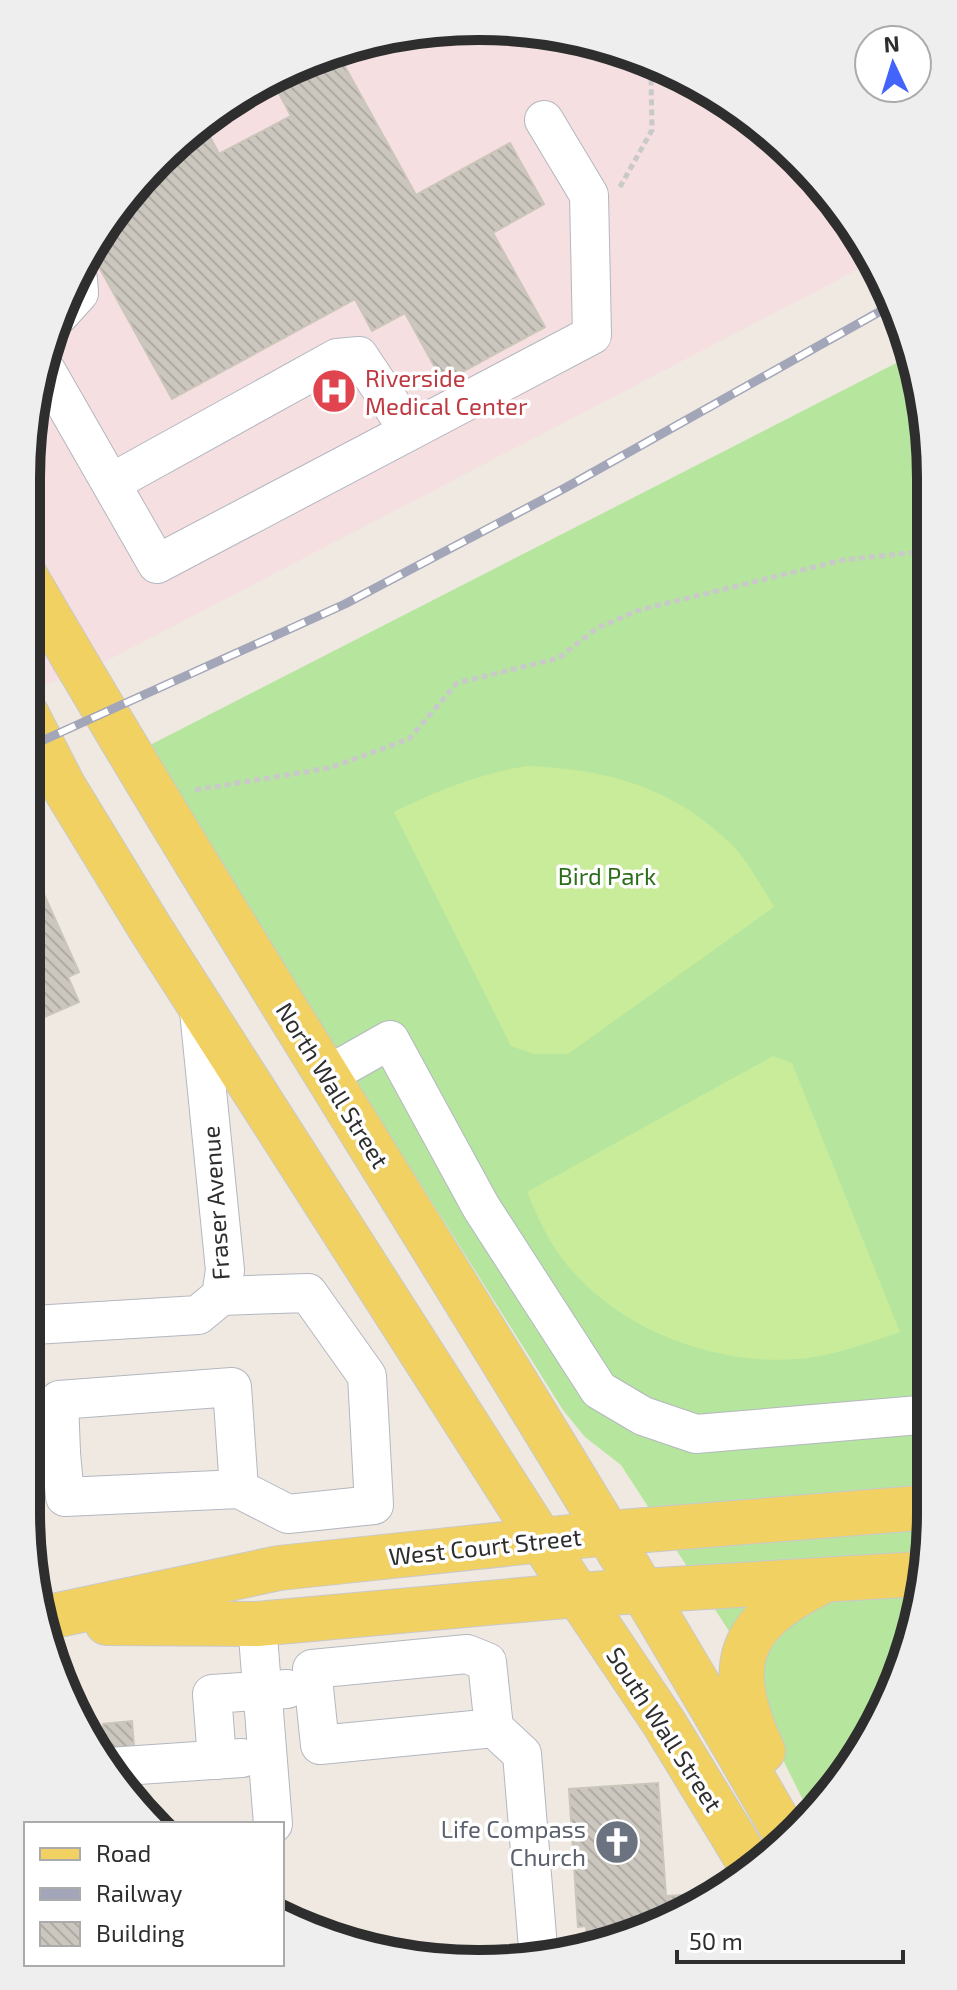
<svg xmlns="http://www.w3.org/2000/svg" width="957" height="1990" font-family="'Exo 2',sans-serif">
<defs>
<pattern id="building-back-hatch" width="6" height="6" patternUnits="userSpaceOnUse" patternTransform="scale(2)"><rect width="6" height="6" fill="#cbc7bf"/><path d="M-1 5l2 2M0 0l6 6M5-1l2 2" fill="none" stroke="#afaba4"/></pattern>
</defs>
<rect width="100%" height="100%" fill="#efe9e1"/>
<polygon fill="#f5dfe0" points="479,26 652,61 754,120 838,203 872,262 110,659 26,693 26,478 61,305 159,158 306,60"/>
<polygon fill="#b6e59e" points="910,356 927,419 931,1512 896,1685 810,1814 769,1732 755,1671 621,1465 585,1437 563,1410 242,901 150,745"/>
<g fill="#c9ec9a">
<path d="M527,766C607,769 674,787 733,846C749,863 761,886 774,907L568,1054H534L511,1046L394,812C438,790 478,774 527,766Z"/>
<path d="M773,1056L792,1063L900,1332C867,1343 834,1356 799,1359C713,1366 613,1328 561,1257C546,1237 537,1215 527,1192Z"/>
</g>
<g fill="url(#building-back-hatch)" stroke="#cbc5ba" stroke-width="2">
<polygon points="338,54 416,195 510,143 544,204 493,233 545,327 462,372 467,383 449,393 405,313 372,331 355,299 172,399 93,256 159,158 205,127 219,154 291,116 273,82 306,60"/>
<polygon points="37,879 79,972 68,977 79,1002 26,1025 26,884"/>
<polygon points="132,1721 134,1746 105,1749 103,1724"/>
<polygon points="658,1783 666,1896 683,1895 684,1913 571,1950 571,1941 587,1939 586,1926 578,1927 569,1789"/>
</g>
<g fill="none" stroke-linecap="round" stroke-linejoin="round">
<g stroke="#b4b7c1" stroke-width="40">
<g id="minor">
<polyline points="59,315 79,293 78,279"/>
<polyline points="47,372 157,564 592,335 589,195 544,120"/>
<polyline points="111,483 337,358 359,356 409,431"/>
<polyline points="328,1075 390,1040 481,1207 599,1390 643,1416 696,1434 931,1414"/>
<polyline points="26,1332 34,1325 198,1315 221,1296 225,1270 198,1001"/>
<polyline points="61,1453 59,1400 232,1387 239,1489"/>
<polyline points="26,1455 61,1453 65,1497 239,1489 288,1514 374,1505 367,1376 308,1293 221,1296"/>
<polyline points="257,1624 273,1824"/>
<polyline points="494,1728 320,1745 312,1669 467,1654 487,1662 494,1728 522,1754 539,1960"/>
<polyline points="217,1760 212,1694 287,1689"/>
<polyline points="109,1767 242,1758"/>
</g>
</g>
<g stroke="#c9c9c9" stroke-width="46">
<g id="major">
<path d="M26,577C273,1002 544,1412 788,1839"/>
<polyline points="26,713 64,787 150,928 541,1540 664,1723 751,1866"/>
<polyline points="44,1618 279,1568 609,1533 931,1507"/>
<polyline points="107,1623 257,1624 576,1595 919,1574"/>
<path d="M763,1751C725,1670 734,1625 818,1584"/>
</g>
</g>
<g stroke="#c9c9c9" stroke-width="5" stroke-dasharray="6 4" stroke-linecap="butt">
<polyline points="620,187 652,130 651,75 642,59"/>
<polyline points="195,790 329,768 409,739 457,683 559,658 597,628 639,610 843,560 928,551"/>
</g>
<use href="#minor" stroke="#fff" stroke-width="38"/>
<use href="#major" stroke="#f2d163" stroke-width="44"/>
<g stroke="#a3a6b8" stroke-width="9">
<polyline id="rail" points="26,748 345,604 565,488 895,303"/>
</g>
<use href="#rail" stroke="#fff" stroke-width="6" stroke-dasharray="18" stroke-linecap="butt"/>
</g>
<defs>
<g id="hospital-disc" transform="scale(2.3)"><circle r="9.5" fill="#e0444e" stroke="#fff"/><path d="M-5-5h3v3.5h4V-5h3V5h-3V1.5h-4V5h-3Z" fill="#fff"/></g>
<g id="church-disc" transform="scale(2.3)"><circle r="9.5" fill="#6b7280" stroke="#fff"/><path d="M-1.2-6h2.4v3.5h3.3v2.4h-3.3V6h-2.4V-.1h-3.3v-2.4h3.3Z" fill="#fff"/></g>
</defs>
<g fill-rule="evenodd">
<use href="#hospital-disc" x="334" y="391"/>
<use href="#church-disc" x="617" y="1842"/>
</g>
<g text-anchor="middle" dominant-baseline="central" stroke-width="7" stroke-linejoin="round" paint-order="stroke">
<g font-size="24" fill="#be3a42" stroke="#fff" text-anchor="start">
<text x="365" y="377">Riverside<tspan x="365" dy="28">Medical Center</tspan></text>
</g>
<g font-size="24" fill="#2c6e1b" stroke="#fff">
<text x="607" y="875">Bird Park</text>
</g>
<g font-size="24" fill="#2e2e2e" stroke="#fff">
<text transform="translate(333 1085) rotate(58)">North Wall Street</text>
<text transform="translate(215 1203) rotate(-94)">Fraser Avenue</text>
<text transform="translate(485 1546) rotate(-6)">West Court Street</text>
<text transform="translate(665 1729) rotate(57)">South Wall Street</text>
</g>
<g font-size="24" fill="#5b616d" stroke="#fff" text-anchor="end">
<text x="586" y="1828">Life Compass<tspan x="586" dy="28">Church</tspan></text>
</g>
</g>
<path d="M0 0H957V1990H0ZM478 40H479A438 438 0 0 1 917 478V1512A438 438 0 0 1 479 1950H478A438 438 0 0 1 40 1512V478A438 438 0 0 1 478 40Z" fill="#eee" fill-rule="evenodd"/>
<path fill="none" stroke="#2e2e2e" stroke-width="10" d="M478 40H479A438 438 0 0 1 917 478V1512A438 438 0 0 1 479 1950H478A438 438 0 0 1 40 1512V478A438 438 0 0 1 478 40Z"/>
<rect x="24" y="1822" width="260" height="144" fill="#ffffff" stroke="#ababab" stroke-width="2"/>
<rect x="40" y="1848" width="40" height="12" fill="#f2d163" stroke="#ababab" stroke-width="2"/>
<text x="96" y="1862" font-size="24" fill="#2e2e2e">Road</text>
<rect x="40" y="1888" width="40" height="12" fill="#a3a6b8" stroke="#ababab" stroke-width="2"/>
<text x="96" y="1902" font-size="24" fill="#2e2e2e">Railway</text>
<rect x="40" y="1922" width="40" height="24" fill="url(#building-back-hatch)" stroke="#ababab" stroke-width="2"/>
<text x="96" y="1942" font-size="24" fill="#2e2e2e">Building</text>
<g transform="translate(893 64) rotate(356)"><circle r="38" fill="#ffffff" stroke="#ababab" stroke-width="2"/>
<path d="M0-6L14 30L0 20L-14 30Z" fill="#4264fb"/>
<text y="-12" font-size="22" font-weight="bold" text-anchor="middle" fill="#2e2e2e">N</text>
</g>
<path d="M677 1950v12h226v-12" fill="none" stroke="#2e2e2e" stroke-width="4"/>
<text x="689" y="1950" font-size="24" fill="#2e2e2e" stroke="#ffffff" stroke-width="6" paint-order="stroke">50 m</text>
</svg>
